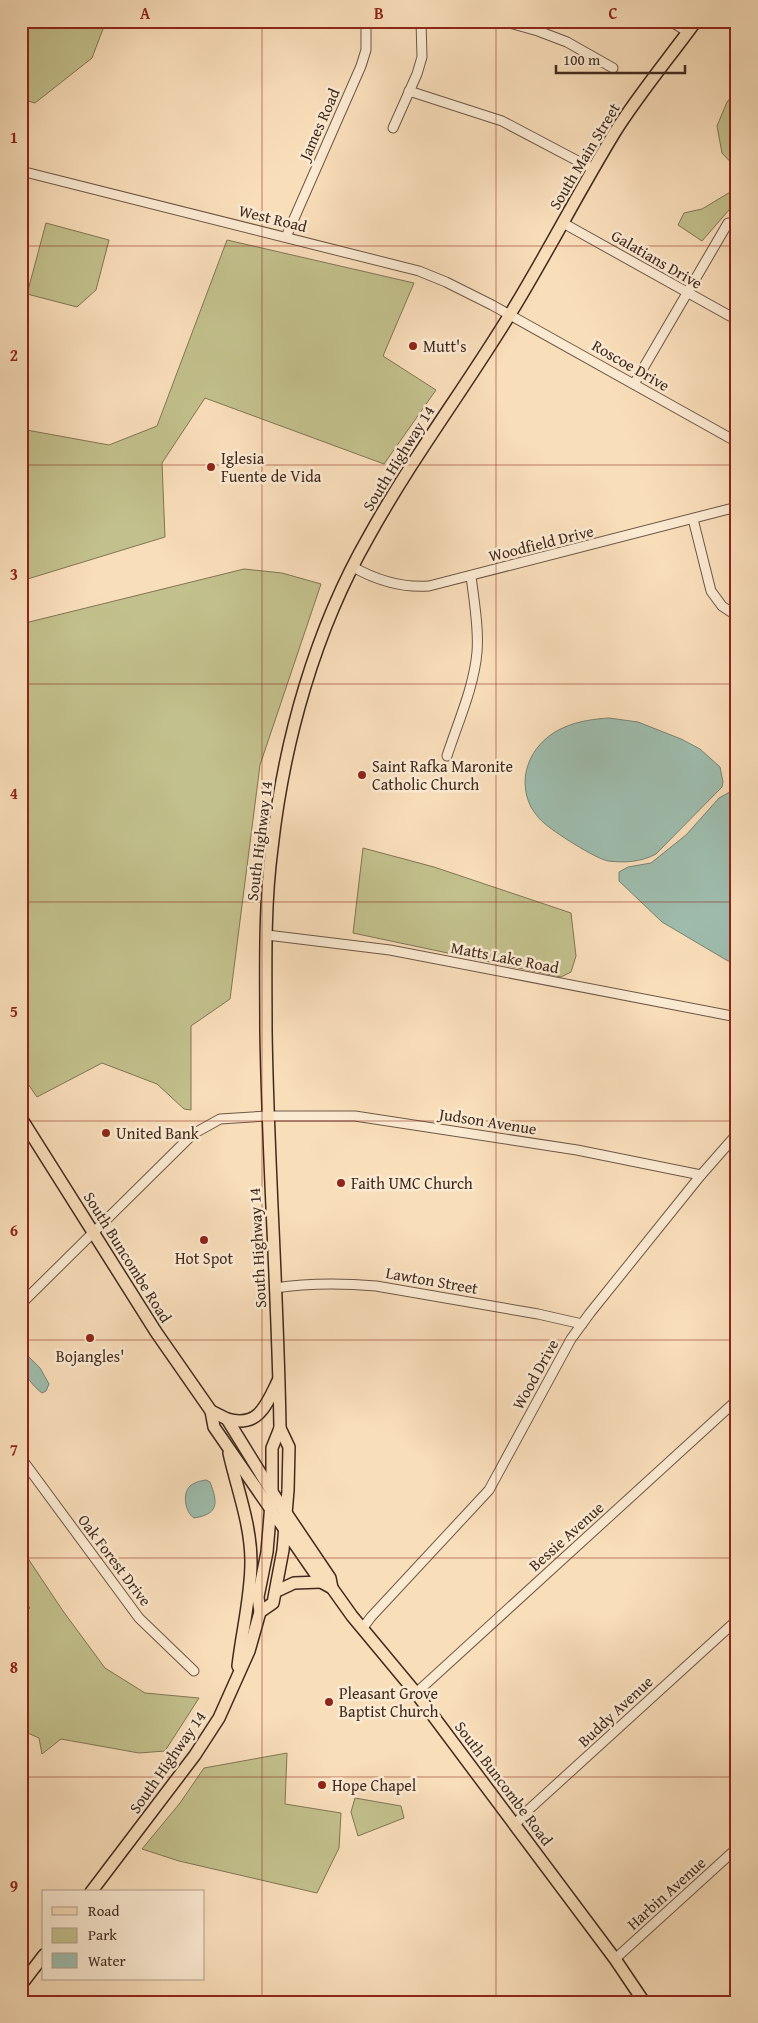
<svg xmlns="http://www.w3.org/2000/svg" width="758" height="2023" font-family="'Gentium Book Plus',serif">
<rect width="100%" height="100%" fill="#f9deba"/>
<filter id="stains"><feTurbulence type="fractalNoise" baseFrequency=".004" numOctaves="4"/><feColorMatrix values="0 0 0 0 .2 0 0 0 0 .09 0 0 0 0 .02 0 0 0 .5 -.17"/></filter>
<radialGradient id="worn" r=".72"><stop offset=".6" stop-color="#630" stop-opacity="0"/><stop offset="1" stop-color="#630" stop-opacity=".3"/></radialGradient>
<g fill="#c2c08c" stroke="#817556">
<polygon points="21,21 106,21 92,58 35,103 21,99"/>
<polygon points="737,90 737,107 732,114 733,134 737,139 737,169 722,153 717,126 727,102"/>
<polygon points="737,188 737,214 729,210 702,241 678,225 684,213 702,209"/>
<polygon points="46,223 109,240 96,290 77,307 27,294"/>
<polygon points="227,240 414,283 383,356 436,390 384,464 205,398 162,463 165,537 21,581 21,429 109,445 157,426"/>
<polygon points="244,569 282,573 321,584 260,765 230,999 191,1026 191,1110 184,1109 157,1084 102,1063 37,1097 21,1074 21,624"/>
<polygon points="363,848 434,867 571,913 576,956 571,972 561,977 353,933"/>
<polygon points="21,1548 63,1611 105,1668 145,1693 199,1698 165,1751 139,1753 61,1739 42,1754 39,1738 21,1730 21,1616 30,1608 21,1597"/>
<polygon points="287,1753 285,1804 341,1813 339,1848 317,1893 179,1861 142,1849 180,1803 204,1768"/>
<polygon points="355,1798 401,1806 404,1818 358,1836 351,1812"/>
</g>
<g fill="#9ebcad" stroke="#788274">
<path d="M609,718L638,722L681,739L700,749L720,767L723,782L722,787L656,854C641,862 625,863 608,861C596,859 552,831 543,822C539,819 534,812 531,807C515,775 533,740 565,727C579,721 594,719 609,718Z"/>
<polygon points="737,788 737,963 728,961 662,922 619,881 619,872 628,867 651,863 686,835 719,798"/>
<path d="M21,1349L40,1368L49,1384L46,1391L42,1393C34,1387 24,1375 22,1366C20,1361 21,1354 21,1349Z"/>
<path d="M206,1480L210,1482C218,1503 219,1514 194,1518C185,1512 182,1494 190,1486C195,1482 200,1481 206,1480Z"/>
</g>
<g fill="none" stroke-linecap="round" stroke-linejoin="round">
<g stroke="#6e5746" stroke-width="11">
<g id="minor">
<polyline points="502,21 538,31 567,42 613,68"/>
<polyline points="670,21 688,32"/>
<polyline points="409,91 502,121 593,169"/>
<polyline points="393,128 417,74 422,57 421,21"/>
<polyline points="21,171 419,271 446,282 492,305 737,442"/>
<polyline points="563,223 737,320"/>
<polyline points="286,237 361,66 366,50 366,21"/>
<polyline points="634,384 728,223 737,228"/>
<polyline points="693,519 711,591 722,606 737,616"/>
<path d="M353,567C378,581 402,588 429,586L737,507"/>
<path d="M447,756C458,722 474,687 477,652C479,628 474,601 471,576"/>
<polyline points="267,935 390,950 737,1017"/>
<path d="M275,1288C307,1283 343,1283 376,1286L538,1314L582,1324"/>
<polyline points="21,1304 193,1134 220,1119 267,1116 355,1116 577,1150 701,1175"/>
<polyline points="21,1458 139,1618 194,1671"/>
<polyline points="362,1629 371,1617 489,1490 571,1339 590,1313 701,1175 737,1134"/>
<polyline points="416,1693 737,1400"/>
<polyline points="515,1825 525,1813 737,1620"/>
<polyline points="615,1959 737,1848"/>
</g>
</g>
<g stroke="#402a1f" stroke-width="14">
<g id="major">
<polyline points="21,1118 156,1332 211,1411 214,1427 321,1582 332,1588 352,1616 416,1693 615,1959 644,2002"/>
<polyline points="211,1411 227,1419 272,1492 330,1578 332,1588"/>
<path d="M227,1419C259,1428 266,1405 278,1381"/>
<path d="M229,1453C237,1489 251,1524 251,1562C251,1597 242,1631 238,1666"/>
<polyline points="277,1591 294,1583 321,1582"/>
<polyline points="260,1612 273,1603 283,1550 288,1490 289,1447 280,1428"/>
<path d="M91,1892L195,1755L219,1718L249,1651L260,1612L258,1597L267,1552L272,1492V1448L280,1428C278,1295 268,1163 266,1031C266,970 264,908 272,848C284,741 315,630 369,536C412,458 466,387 512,311C548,252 579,191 615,132C639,94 669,58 696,21"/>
<polyline points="21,1985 44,1955"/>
</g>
</g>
<use href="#minor" stroke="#fbead2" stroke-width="9"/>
<use href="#major" stroke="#f9deba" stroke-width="11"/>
</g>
<path fill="none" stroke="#8f2418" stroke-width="1" stroke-opacity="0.55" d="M262,21V2002M496,21V2002M21,246H737M21,465H737M21,684H737M21,902H737M21,1121H737M21,1340H737M21,1558H737M21,1777H737"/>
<g fill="#8f2418" stroke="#fbead2" stroke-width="2">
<circle cx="413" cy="346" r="5"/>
<circle cx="211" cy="467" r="5"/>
<circle cx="362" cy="775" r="5"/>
<circle cx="106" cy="1133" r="5"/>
<circle cx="341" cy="1183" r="5"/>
<circle cx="204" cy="1240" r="5"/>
<circle cx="90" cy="1338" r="5"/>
<circle cx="329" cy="1702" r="5"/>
<circle cx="322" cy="1785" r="5"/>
</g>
<g text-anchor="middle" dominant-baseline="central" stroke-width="5" stroke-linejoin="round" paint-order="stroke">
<g font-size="16" fill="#402a1f" stroke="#fbead2">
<text transform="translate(319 124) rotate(-66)">James Road</text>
<text transform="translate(584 156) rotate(-59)">South Main Street</text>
<text transform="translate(273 218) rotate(14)">West Road</text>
<text transform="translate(657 259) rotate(30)">Galatians Drive</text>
<text transform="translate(631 365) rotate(30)">Roscoe Drive</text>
<text transform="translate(398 458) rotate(-58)">South Highway 14</text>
<text transform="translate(541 543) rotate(-14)">Woodfield Drive</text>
<text transform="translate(259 841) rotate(-83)">South Highway 14</text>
<text transform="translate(505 957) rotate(11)">Matts Lake Road</text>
<text transform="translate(488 1121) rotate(9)">Judson Avenue</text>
<text transform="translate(257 1248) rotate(-93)">South Highway 14</text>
<text transform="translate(128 1257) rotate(58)">South Buncombe Road</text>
<text transform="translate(432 1280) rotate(10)">Lawton Street</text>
<text transform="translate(535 1374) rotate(-61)">Wood Drive</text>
<text transform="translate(566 1536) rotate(-42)">Bessie Avenue</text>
<text transform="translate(115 1560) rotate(53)">Oak Forest Drive</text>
<text transform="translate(615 1711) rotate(-43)">Buddy Avenue</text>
<text transform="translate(167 1762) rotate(-55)">South Highway 14</text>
<text transform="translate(504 1783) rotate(53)">South Buncombe Road</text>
<text transform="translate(666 1893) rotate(-42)">Harbin Avenue</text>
</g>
<g font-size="16" fill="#402a1f" stroke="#fbead2" text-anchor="start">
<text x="423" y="346">Mutt's</text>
<text x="221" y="458">Iglesia<tspan x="221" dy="18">Fuente de Vida</tspan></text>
<text x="372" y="766">Saint Rafka Maronite<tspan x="372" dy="18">Catholic Church</tspan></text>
<text x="116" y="1133">United Bank</text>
<text x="351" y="1183">Faith UMC Church</text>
<text x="204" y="1258" text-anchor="middle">Hot Spot</text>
<text x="90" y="1356" text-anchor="middle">Bojangles'</text>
<text x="339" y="1693">Pleasant Grove<tspan x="339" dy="18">Baptist Church</tspan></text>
<text x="332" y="1785">Hope Chapel</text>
</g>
</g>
<rect width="758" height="2023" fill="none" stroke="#f9deba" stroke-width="55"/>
<rect x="42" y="1890" width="162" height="90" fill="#fbead2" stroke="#b09d8a"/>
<rect x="52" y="1907" width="25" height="8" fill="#f9deba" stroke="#b09d8a"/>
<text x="88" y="1916" font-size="15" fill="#402a1f">Road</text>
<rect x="52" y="1928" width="25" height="15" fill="#c2c08c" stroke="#b09d8a"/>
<text x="88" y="1940" font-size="15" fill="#402a1f">Park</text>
<rect x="52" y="1953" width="25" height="15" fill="#9ebcad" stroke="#b09d8a"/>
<text x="88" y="1966" font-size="15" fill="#402a1f">Water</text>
<path d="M556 65v8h129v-8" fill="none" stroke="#402a1f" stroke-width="2.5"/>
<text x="563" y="65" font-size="15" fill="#402a1f" stroke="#fbead2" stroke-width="4" paint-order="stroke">100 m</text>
<rect x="28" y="28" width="702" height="1968" fill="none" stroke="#8f2418" stroke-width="2"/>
<g font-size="16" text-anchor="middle" font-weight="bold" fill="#8f2418">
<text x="145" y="19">A</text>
<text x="379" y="19">B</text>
<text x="613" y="19">C</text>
<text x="14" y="143">1</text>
<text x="14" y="361">2</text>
<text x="14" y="580">3</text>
<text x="14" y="799">4</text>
<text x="14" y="1017">5</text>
<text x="14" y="1236">6</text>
<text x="14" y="1455">7</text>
<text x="14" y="1673">8</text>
<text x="14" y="1892">9</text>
</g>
<rect width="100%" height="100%" filter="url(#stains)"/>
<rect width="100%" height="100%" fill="url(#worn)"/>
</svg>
